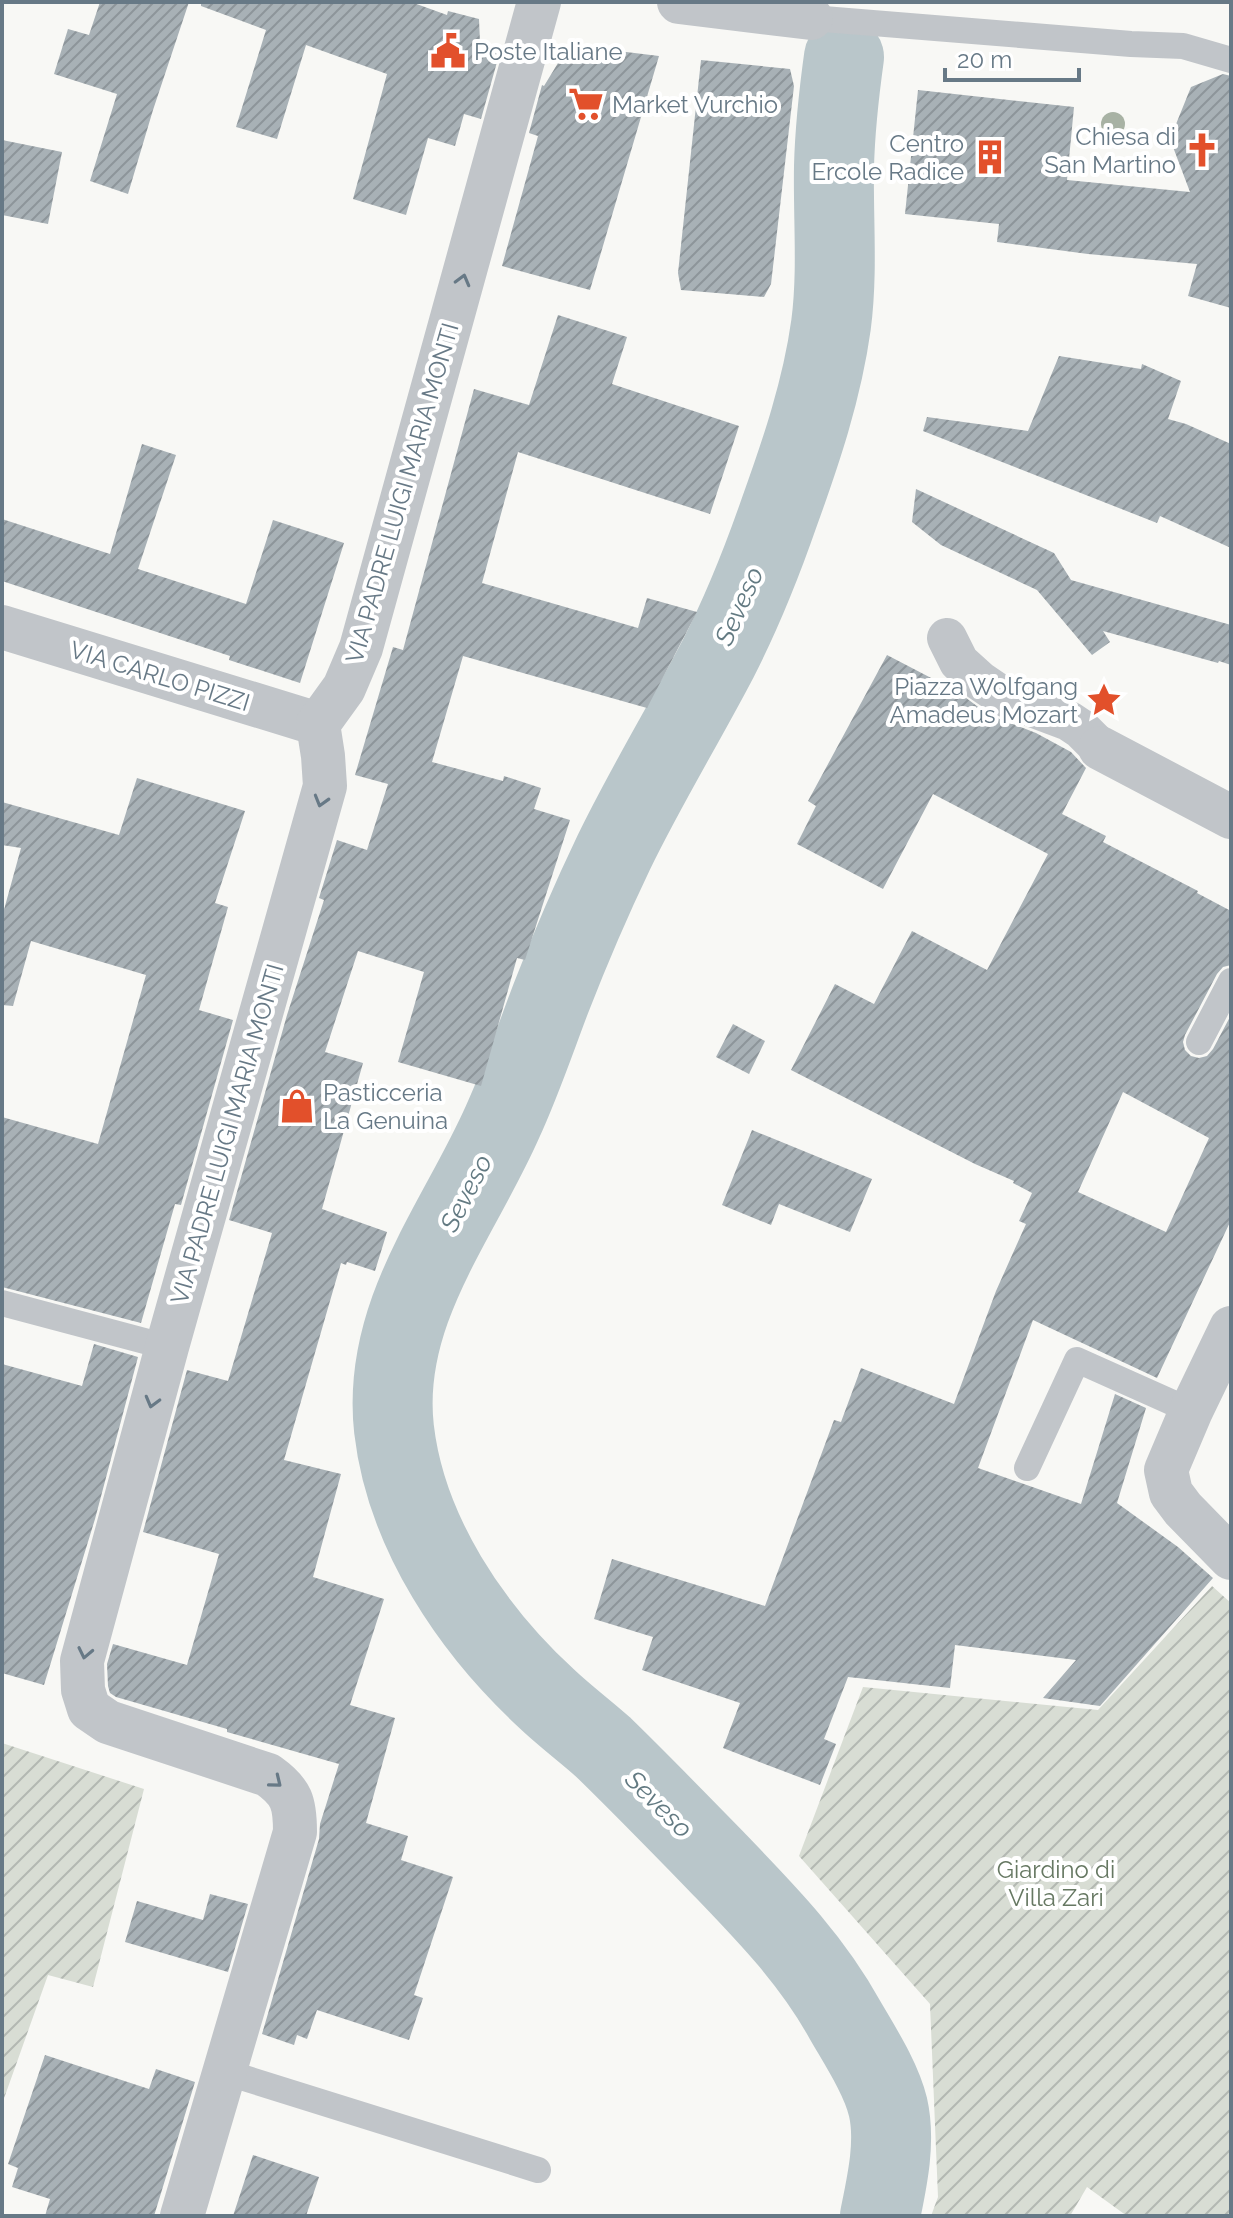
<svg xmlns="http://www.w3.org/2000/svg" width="1233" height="2218" font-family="Raleway,sans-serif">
<defs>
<pattern id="garden-furrows" width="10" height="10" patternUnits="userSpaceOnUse" patternTransform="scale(2)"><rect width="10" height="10" fill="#d8ddd4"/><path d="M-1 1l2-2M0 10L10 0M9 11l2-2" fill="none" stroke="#b3b8b2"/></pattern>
<pattern id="building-hatch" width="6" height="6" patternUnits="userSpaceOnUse" patternTransform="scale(2)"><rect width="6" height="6" fill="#a8b1b6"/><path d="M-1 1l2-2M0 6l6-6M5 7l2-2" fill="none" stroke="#8d959a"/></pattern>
</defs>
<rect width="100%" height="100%" fill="#f8f8f5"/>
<g fill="url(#garden-furrows)">
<polygon points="1212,1586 1231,1603 1231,2216 1127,2216 1087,2187 1070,2216 931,2216 938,2197 930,2004 799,1856 863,1687 1098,1710"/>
<polygon points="2,1743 144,1789 93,1987 48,1975 2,2104"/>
</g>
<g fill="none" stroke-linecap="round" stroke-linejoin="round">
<path stroke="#b9c6ca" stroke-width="80" d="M844,57C839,93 835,130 834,166C833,219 838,272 831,325C822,390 801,452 779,513C762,562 742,612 718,659C684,724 646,786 614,852C591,900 570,949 551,998C535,1040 521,1082 502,1123C458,1222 381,1313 394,1429C406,1533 472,1630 547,1699C565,1716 585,1731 603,1747C641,1784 678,1822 715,1860C763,1910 811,1958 845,2020C860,2046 881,2078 888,2107C896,2142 887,2182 880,2216"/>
</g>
<g fill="url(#building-hatch)" fill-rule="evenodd">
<polygon points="100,2 189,2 153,110 128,194 90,181 117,94 54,74 68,29 89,35"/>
<polygon points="201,2 411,2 447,15 448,11 479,19 480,42 499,55 481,119 464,114 455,146 428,138 406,215 353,199 387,74 306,45 277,139 236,127 266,30 201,6"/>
<polygon points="569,45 659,56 590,290 502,266 538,136 529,133 542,85 544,86"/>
<polygon points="701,60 790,69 794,86 771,284 764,297 681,290 678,273"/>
<polygon points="1223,74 1231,76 1231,308 1188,296 1197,264 1088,254 997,242 999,224 905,214 918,90 1074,107 1067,180 1190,192 1170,139 1191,87"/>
<polygon points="2,140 62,152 48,224 2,215"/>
<polygon points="558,315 627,337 612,384 739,426 710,514 518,452 482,583 638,628 647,598 697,612 647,708 463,656 432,762 503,781 504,776 541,788 534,809 570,820 525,960 517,958 481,1086 398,1062 424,972 358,951 325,1052 363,1063 322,1209 387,1232 375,1271 347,1262 346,1265 341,1263 284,1460 341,1474 313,1577 384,1599 350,1705 395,1718 366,1823 408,1836 401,1860 453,1877 414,1995 423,1998 409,2040 317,2010 307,2039 297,2035 294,2045 262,2034 319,1839 320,1824 339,1764 227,1732 227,1729 116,1697 110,1693 108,1686 107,1664 113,1644 187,1665 219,1554 143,1532 187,1370 228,1381 272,1233 229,1220 287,1015 324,900 319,898 337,840 367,850 388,784 355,775 393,647 403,650 474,389 529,405"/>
<polygon points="1059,356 1141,369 1142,364 1181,381 1168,419 1186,424 1231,444 1231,548 1160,516 1157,523 923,431 927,417 1028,431"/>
<polygon points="142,444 176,455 138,569 246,604 273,520 344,543 300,683 229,660 230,656 2,581 2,519 110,554"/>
<polygon points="916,489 1054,553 1071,580 1231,625 1231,665 1219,661 1218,663 1103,631 1110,642 1092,655 1037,590 941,545 912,522"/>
<path d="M887,655L958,692L989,715L1036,733L1071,752L1086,768L1062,814L1106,836L1103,842L1198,891L1197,893L1231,911V965L1223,967L1217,974L1185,1035L1183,1042L1185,1050L1191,1056L1199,1058L1207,1056L1213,1049L1231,1015V1220L1157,1378L1033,1320L978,1468L1081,1504L1115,1394L1146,1408L1117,1503L1178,1547L1213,1578L1100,1706L1043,1698L1076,1660L955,1645L950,1688L848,1677L824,1739L836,1744L820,1785L723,1748L740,1703L642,1670L653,1637L594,1619L612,1559L765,1606L834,1420L841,1422L861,1368L954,1404L996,1291L1026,1224L1019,1221L1032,1193L1013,1183L1014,1181L975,1164L791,1070L835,984L874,1004L912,931L987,970L1048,854L933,794L883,889L797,844L816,806L808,801ZM1123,1092L1209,1138L1166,1232L1078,1192Z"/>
<polygon points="137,778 245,811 215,903 228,907 199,1010 233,1020 181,1205 175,1204 141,1323 2,1287 2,1117 98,1144 146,975 31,941 13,1006 2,1005 2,917 21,848 2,845 2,802 119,835"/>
<polygon points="733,1024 765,1041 749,1074 716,1057"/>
<polygon points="752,1130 872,1179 850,1232 779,1204 771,1225 722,1205"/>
<polygon points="94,1344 138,1357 95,1519 44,1685 2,1673 2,1364 82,1386"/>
<polygon points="210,1894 248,1904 228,1972 125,1942 137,1901 203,1920"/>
<polygon points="45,2055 149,2089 156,2069 195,2082 154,2216 45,2216 50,2199 12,2187 18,2168 8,2164"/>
<polygon points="253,2155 319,2177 306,2216 233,2216"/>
</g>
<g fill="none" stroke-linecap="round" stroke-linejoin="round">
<g stroke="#c1c5c9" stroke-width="26">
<polyline points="811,18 1131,44 1183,46 1231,60"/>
<polyline points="1199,1042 1231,981"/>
<polyline points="2,1303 167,1347"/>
<polyline points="1027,1468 1077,1360 1191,1411"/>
<polyline points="225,2072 538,2170"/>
</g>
<polyline stroke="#c1c5c9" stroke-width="40" points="947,638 959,662 980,681 1002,696 1069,721 1081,729 1100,748"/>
<g stroke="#c1c5c9" stroke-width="44">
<polyline points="679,2 811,18"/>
<polyline points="2,627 318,724"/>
<polyline points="1100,748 1231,817"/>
<polyline points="1231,1328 1191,1411 1166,1470 1171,1493 1183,1509 1231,1558"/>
<path d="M182,2216L295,1832C295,1803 292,1792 268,1775L108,1722L89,1709L83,1690L82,1661L167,1347L325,786L323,756L318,724L344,688L361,648L539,2"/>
</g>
</g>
<circle fill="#a8b2a4" cx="1113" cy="124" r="12"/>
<defs><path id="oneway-chevron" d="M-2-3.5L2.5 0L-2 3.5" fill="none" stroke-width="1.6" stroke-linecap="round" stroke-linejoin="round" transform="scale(2)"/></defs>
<g stroke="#677986">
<use href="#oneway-chevron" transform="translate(463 280) rotate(-75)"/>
<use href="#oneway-chevron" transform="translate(321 801) rotate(106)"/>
<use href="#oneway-chevron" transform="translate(152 1402) rotate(105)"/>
<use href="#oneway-chevron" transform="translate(85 1653) rotate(102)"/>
<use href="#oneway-chevron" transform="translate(276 1782) rotate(39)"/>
</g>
<defs>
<g id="civic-bare" transform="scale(2.76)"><path d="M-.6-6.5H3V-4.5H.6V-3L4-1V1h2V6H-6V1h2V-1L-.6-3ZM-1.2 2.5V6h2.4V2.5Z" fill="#e2502b" stroke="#fff" stroke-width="2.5" paint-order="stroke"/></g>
<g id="supermarket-bare" transform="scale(2.76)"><path d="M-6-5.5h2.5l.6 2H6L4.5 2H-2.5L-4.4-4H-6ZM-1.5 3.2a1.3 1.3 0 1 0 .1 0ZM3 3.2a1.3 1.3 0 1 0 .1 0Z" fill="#e2502b" stroke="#fff" stroke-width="2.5" paint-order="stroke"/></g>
<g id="church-bare" transform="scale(2.76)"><path d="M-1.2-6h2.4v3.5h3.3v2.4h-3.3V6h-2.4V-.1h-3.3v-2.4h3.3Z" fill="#e2502b" stroke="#fff" stroke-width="2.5" paint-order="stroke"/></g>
<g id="building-bare" transform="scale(2.76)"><path d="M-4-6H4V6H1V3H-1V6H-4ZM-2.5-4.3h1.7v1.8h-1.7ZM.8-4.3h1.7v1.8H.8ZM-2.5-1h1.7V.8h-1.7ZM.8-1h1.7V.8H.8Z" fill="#e2502b" stroke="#fff" stroke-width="2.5" paint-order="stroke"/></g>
<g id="sight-bare" transform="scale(2.76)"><path d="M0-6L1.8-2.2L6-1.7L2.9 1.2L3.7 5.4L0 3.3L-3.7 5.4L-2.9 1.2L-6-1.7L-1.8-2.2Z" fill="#e2502b" stroke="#fff" stroke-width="2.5" paint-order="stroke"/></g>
<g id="shop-bare" transform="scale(2.76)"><path d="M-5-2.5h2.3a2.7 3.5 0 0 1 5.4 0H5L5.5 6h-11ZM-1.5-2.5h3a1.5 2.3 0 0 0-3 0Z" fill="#e2502b" stroke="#fff" stroke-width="2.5" paint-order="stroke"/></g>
</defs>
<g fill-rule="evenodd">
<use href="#civic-bare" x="448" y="51"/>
<use href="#supermarket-bare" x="586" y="104"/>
<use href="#church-bare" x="1202" y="150"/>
<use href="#building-bare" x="990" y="157"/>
<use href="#sight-bare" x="1104" y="700"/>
<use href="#shop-bare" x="297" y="1106"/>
</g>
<g text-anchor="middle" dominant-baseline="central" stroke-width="8" stroke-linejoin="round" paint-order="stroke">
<g font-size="24" fill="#677986" stroke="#fff" text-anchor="start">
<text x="474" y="51">Poste Italiane</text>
<text x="612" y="104">Market Vurchio</text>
<text x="1176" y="136" text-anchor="end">Chiesa di<tspan x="1176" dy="28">San Martino</tspan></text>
<text x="964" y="143" text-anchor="end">Centro<tspan x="964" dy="28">Ercole Radice</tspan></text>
<text x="1078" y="686" text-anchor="end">Piazza Wolfgang<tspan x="1078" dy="28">Amadeus Mozart</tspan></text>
<text x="323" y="1092">Pasticceria<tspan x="323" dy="28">La Genuina</tspan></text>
</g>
<g font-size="24" fill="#677986" stroke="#fff">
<text transform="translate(402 493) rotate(-74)">VIA PADRE LUIGI MARIA MONTI</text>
<text transform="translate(160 676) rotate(17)">VIA CARLO PIZZI</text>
<text transform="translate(227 1134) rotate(-74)">VIA PADRE LUIGI MARIA MONTI</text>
</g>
<g font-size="24" fill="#667862" stroke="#fff">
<text x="1056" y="1869">Giardino di<tspan x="1056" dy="28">Villa Zari</tspan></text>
</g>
<g font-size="26" font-style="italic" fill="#637a82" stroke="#fff">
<text transform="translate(739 606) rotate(-66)">Seveso</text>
<text transform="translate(466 1193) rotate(-63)">Seveso</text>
<text transform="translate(659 1804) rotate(45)">Seveso</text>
</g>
</g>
<rect width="1233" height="2218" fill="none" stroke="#677986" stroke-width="8"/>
<path d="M945 68v12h134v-12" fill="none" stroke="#677986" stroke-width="4"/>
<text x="957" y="68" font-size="24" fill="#677986" stroke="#ffffff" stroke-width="6" paint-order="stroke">20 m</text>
</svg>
